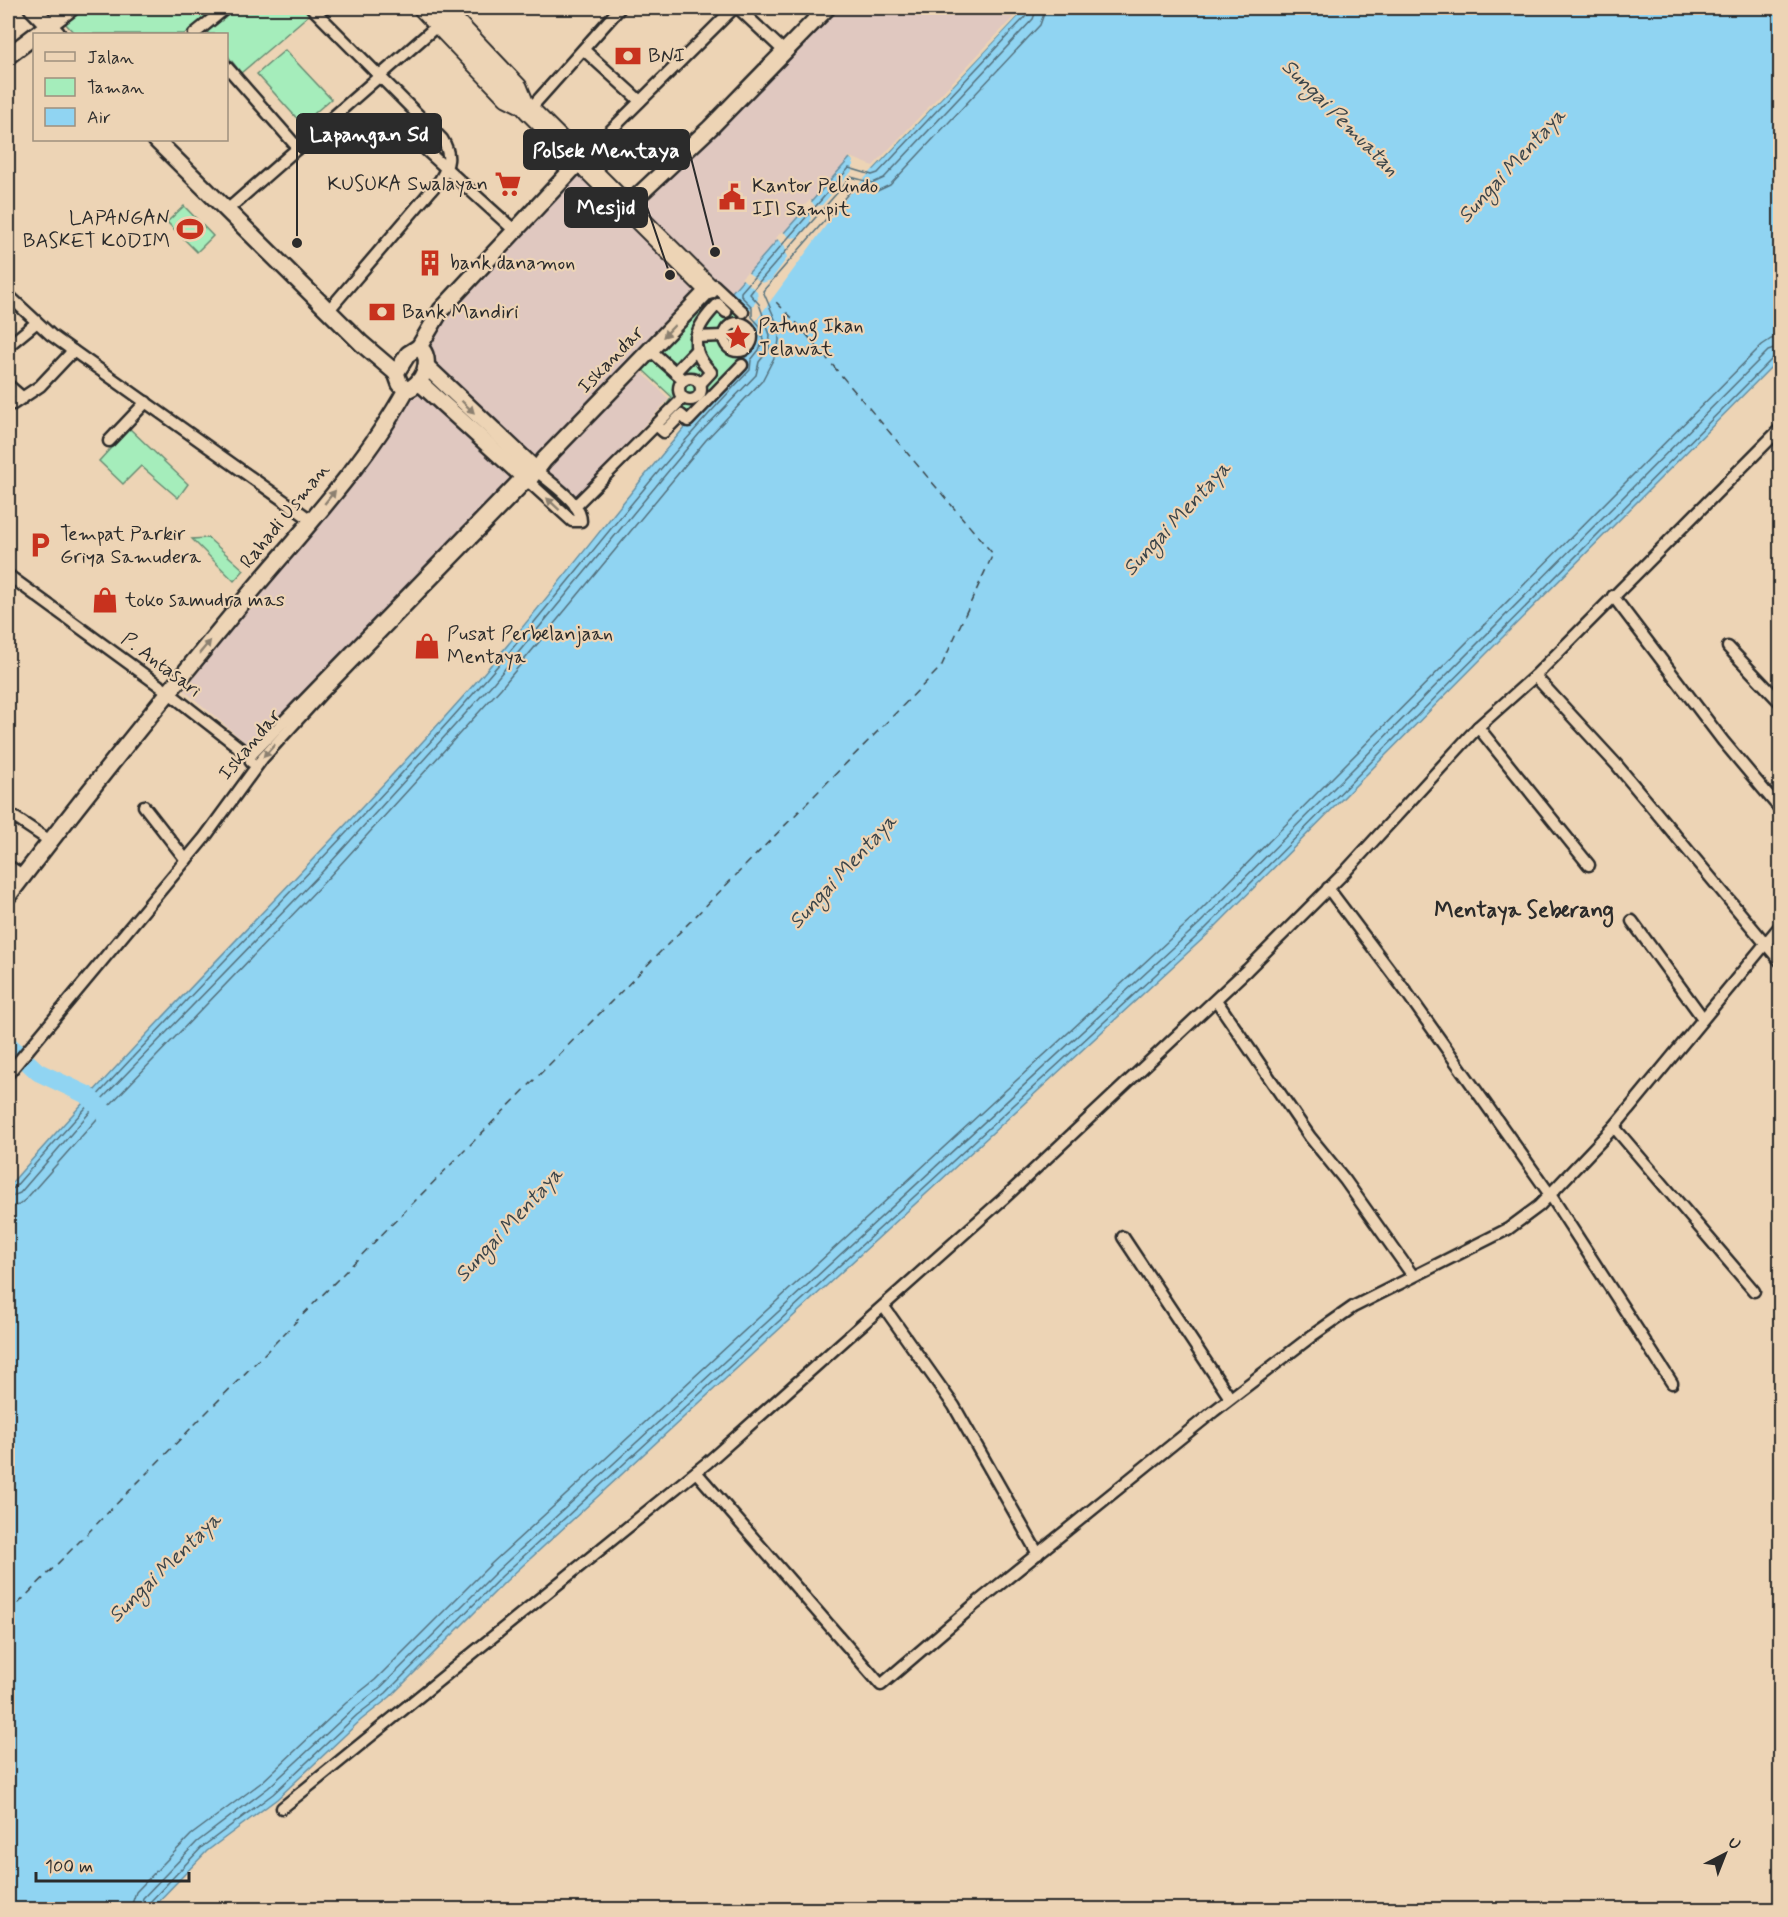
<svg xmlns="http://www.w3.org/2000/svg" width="1788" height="1917" font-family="Mynerve,sans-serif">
<rect width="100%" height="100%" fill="#edd4b5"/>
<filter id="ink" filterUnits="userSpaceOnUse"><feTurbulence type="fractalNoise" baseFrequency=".0167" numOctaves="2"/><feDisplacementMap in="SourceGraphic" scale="12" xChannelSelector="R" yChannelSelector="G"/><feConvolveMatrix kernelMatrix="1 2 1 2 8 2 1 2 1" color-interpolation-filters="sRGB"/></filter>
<g filter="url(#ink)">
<g fill="#e0c8c0">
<polygon points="834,8 1026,8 846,198 753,325 645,212 644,204"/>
<polygon points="577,171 697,292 536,462 431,366 427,346 440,323"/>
<polygon points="638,368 669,399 576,498 542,467"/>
<polygon points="419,387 520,480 260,755 184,690"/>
</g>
<g fill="#a5edbb" stroke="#688c73" stroke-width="1.5">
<polygon points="83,8 218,8 184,34 75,34 65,23"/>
<polygon points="237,8 304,8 310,14 241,73 227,55 226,34 209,34 207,32"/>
<polygon points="285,50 331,99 302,124 257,74"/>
<polygon points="184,206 213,236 197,252 167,222"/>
<path d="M718,293C732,307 763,325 754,347L689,424L667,404L672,397L643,370Z"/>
<polygon points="129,428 188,484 178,498 141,466 123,484 99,461"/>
<polygon points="208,538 244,570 234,581 192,539"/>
</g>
<path fill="#90d4f2" stroke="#6890a2" stroke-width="1.5" d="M1026,8H1780V358L1208,934L506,1581L390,1697L361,1720L277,1799L207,1851L151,1909L8,1910V1187C161,1011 330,849 484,673C576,566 659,451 755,347L756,332L742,317L730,294L850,158L874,169Z"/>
<polygon fill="#edd4b5" points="1022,8 1026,8 846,198 753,325 744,318 758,299 757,291 741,278 747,272 762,283 771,280 787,258 785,246 776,238 782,231 791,238 798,237 810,223 811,213 803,207 810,200 815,206 822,205 853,170 853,161 848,156 873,166"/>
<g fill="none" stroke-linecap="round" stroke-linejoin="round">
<g stroke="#536f7b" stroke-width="1.5">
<path d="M8,1190L14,1188C167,1013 336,852 488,677C576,575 656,467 750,370L751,360L759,350L763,340L760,326L752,317V307L741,296V292L849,168L872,175L878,173L1028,14L1030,8"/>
<polyline points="8,1198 20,1193 97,1104 322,872 494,682 699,434 756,375 759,362 769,349 770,335 759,304 750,294 759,282 851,177 873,183 884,178 1033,19 1037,8"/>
<polyline points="8,1207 19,1205 26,1199 104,1111 328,878 501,688 706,440 762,381 777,352 779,340 778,326 763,291 854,187 875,192 890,185 1040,25 1046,8"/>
<polyline points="130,1910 136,1892 191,1835 262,1782 346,1703 375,1680 491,1564 1193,918 1762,345 1771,339 1780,338"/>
<polyline points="140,1910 143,1898 197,1842 268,1788 352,1710 381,1687 497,1571 1199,924 1768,351 1780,347"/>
<polyline points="147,1910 149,1903 202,1847 273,1794 357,1715 386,1693 502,1576 1204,930 1774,357 1780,355"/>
</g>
<polyline stroke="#90d4f2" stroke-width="18" points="8,1044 38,1072 87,1095 105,1113"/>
<polyline stroke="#3a4449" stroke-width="1.5" stroke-dasharray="8 6" stroke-linecap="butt" points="8,1614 941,667 993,554 795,321 772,298"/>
<g stroke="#2b2b2b" stroke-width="15">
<g id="street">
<path d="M312,8L442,139C452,155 449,165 440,180L328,311"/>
<polyline points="738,8 785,52"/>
<polyline points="194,34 226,8"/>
<polyline points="584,50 640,101"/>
<polyline points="226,66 298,148"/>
<polyline points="529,110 620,8"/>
<polyline points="416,141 514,230"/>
<polyline points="580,161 734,8"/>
<polyline points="226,211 439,24"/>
<polyline points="714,285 743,312"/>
<polyline points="8,295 51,335 311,520"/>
<circle cx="738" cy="337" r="14"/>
<polyline points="696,337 723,336"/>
<polyline points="8,346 36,323"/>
<polyline points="650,350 684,380"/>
<polyline points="675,372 697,349"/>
<circle cx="690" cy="389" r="11"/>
<path d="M700,384L711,372C685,346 696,326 718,304L726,312"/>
<polyline points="8,385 23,398"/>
<polyline points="13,404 40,386 73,351"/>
<polyline points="656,425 664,432 681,415 688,421 742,365"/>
<polyline points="109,441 146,402"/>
<polyline points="575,506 683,398"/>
<polyline points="8,575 168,692 250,756 251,762"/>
<polyline points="1613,596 1723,741 1780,809"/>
<polyline points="1728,647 1780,702"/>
<polyline points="1535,676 1616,764 1780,961"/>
<polyline points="1478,727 1589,865"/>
<polyline points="250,756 517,481"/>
<polyline points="144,806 186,860"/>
<polyline points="8,813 50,841"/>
<polyline points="8,866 23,875"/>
<polyline points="1328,888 1407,993 1551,1196 1672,1383"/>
<polyline points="1632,921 1702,1017"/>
<polyline points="1216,1000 1310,1137 1345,1180 1413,1276"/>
<path d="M8,1074L205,837L262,759L323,692L528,481L572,521H581C581,502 550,483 537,471"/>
<polyline points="1614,1127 1754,1291"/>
<polyline points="1123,1237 1230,1398"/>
<polyline points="884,1307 954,1406 1038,1554"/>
<polyline points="696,1472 881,1685 973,1606 1214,1411 1313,1335 1353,1307 1508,1229 1539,1206 1614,1127 1780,926"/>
<polyline points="282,1808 708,1462 1003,1199 1247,970 1344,873 1478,727 1535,676 1780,429"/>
</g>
</g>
<g stroke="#2b2b2b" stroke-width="20">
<g id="secondary">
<polyline points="32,8 57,34"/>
<polyline points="8,56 71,8"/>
<polyline points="156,140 361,343 396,373"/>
<polyline points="627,206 710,128 827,8"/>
<polyline points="419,347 441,310 580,161"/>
<path d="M419,347C435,359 422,386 406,390L400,384L396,373L408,354Z"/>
<polyline points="426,366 537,471"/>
<polyline points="419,382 528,481 544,460 709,289"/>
<path d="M8,896C85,795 165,696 246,598C301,532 364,466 406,390"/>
</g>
</g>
<g stroke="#2b2b2b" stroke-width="24">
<g id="highway">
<polyline points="424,8 508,96 520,102"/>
<polyline points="441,8 517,88 523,103 529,110 709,289"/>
</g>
</g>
<use href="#street" stroke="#edd4b5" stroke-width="10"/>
<use href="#secondary" stroke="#edd4b5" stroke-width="15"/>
<use href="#highway" stroke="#edd4b5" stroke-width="20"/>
</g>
<defs><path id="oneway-solid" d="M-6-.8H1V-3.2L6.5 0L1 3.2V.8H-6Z" transform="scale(1.5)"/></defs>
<g fill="#8c8070">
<use href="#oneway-solid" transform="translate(669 331) rotate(134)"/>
<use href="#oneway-solid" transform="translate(468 407) rotate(44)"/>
<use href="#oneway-solid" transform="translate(330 497) rotate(-51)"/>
<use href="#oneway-solid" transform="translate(553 504) rotate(-137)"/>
<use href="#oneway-solid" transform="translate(205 647) rotate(-50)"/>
<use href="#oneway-solid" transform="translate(269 751) rotate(132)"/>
</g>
</g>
<defs>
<g id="bank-bare" transform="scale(2.07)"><path d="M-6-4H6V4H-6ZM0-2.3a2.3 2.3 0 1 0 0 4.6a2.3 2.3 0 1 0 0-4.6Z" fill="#c8321e" stroke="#edd4b5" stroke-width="2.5" paint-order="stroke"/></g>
<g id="supermarket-bare" transform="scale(2.07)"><path d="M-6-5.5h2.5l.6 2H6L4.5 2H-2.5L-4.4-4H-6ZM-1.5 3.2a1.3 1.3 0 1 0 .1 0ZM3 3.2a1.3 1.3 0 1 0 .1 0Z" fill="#c8321e" stroke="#edd4b5" stroke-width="2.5" paint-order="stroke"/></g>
<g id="civic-bare" transform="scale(2.07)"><path d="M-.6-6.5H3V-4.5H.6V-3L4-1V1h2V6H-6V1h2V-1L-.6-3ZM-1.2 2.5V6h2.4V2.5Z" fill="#c8321e" stroke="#edd4b5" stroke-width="2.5" paint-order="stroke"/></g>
<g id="stadium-bare" transform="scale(2.07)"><path d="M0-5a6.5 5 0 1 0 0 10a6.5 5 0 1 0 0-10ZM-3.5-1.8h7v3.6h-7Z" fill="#c8321e" stroke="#edd4b5" stroke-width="2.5" paint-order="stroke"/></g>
<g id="building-bare" transform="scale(2.07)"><path d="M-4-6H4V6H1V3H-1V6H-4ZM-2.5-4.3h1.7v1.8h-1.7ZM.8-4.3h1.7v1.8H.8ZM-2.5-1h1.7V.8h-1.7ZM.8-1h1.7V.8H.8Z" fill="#c8321e" stroke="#edd4b5" stroke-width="2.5" paint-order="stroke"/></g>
<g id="sight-bare" transform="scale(2.07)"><path d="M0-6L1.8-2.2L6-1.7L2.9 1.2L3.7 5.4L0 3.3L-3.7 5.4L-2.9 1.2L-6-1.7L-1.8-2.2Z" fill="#c8321e" stroke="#edd4b5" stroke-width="2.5" paint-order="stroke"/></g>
<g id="parking-bare" transform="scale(2.07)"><path d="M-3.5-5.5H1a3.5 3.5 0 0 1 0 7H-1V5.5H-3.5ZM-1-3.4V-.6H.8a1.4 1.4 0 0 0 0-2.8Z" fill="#c8321e" stroke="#edd4b5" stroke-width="2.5" paint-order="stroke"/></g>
<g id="shop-bare" transform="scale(2.07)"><path d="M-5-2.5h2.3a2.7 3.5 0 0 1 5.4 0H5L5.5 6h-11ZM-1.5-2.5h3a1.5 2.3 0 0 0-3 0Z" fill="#c8321e" stroke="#edd4b5" stroke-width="2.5" paint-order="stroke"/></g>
</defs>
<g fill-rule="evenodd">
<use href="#bank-bare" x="628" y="56"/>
<use href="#supermarket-bare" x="508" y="184"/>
<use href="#civic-bare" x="732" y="197"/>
<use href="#stadium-bare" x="190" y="229"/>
<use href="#building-bare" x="430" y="263"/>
<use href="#bank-bare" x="382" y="312"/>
<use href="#sight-bare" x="738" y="337"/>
<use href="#parking-bare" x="40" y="545"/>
<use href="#shop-bare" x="105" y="600"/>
<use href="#shop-bare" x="427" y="646"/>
</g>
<g text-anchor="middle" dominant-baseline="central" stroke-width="4.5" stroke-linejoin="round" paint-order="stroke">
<g font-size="20" fill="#2b2b2b" stroke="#edd4b5" text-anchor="start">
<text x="648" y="56">BNI</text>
<text x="488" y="184" text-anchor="end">KUSUKA Swalayan</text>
<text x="752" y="186">Kantor Pelindo<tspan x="752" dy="23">III Sampit</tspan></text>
<text x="170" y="218" text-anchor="end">LAPANGAN<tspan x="170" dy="23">BASKET KODIM</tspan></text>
<text x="450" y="263">bank danamon</text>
<text x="402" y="312">Bank Mandiri</text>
<text x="758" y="326">Patung Ikan<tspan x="758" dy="23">Jelawat</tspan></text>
<text x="60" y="534">Tempat Parkir<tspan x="60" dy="23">Griya Samudera</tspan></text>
<text x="125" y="600">toko samudra mas</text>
<text x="447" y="634">Pusat Perbelanjaan<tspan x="447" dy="23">Mentaya</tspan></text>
</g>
<g font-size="20" fill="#2b2b2b" stroke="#edd4b5">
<text transform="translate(611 360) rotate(-46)">Iskandar</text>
<text transform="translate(285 516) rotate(-51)">Rahadi Usman</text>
<text transform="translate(161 665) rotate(37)">P. Antasari</text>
<text transform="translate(250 745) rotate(-50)">Iskandar</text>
</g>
<g font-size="21" font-style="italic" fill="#3a4449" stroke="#edd4b5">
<text transform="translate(1340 118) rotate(45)">Sungai Pemuatan</text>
<text transform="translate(1512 166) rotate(-47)">Sungai Mentaya</text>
<text transform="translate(1177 519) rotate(-47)">Sungai Mentaya</text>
<text transform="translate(843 872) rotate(-47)">Sungai Mentaya</text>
<text transform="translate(509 1225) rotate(-47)">Sungai Mentaya</text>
<text transform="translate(165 1568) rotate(-44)">Sungai Mentaya</text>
</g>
<g font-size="22" font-weight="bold" fill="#2b2b2b" stroke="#edd4b5">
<text x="1524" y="911">Mentaya Seberang</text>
</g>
</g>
<path fill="none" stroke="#2b2b2b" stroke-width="2" d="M297 243L297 133M715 252L689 150M670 275L647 207"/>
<g fill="#2b2b2b" stroke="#edd4b5" stroke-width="2">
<circle cx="297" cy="243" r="6"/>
<circle cx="715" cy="252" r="6"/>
<circle cx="670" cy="275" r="6"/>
</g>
<g fill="#2b2b2b" stroke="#2b2b2b" stroke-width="2">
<rect x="297" y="114" width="144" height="39" rx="6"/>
<rect x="524" y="130" width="165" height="39" rx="6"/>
<rect x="565" y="188" width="82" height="39" rx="6"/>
</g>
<g font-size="21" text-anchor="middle" font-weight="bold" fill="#fff">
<text x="369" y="141">Lapangan Sd</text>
<text x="606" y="157">Polsek Mentaya</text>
<text x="606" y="214">Mesjid</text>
</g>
<rect width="1788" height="1917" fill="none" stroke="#edd4b5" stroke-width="30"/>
<rect x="15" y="15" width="1758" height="1887" fill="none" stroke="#2b2b2b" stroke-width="2" filter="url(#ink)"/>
<rect x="33" y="33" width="195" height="108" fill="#edd4b5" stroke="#9f907e" stroke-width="1.5"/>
<rect x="45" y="52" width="30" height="9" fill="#edd4b5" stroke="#9f907e" stroke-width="1.5"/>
<text x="87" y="63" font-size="18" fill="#2b2b2b">Jalan</text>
<rect x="45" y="78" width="30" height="18" fill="#a5edbb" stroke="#9f907e" stroke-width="1.5"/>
<text x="87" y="93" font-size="18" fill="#2b2b2b">Taman</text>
<rect x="45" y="108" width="30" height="18" fill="#90d4f2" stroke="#9f907e" stroke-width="1.5"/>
<text x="87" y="123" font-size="18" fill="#2b2b2b">Air</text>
<g transform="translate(1725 1854) rotate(42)" stroke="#edd4b5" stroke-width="4.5" paint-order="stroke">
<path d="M0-4.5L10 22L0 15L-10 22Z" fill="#2b2b2b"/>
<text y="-9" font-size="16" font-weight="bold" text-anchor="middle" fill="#2b2b2b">U</text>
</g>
<path d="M36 1872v9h153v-9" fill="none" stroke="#2b2b2b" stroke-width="3"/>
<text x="45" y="1872" font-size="18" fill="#2b2b2b" stroke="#edd4b5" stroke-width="4.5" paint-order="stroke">100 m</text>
</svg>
